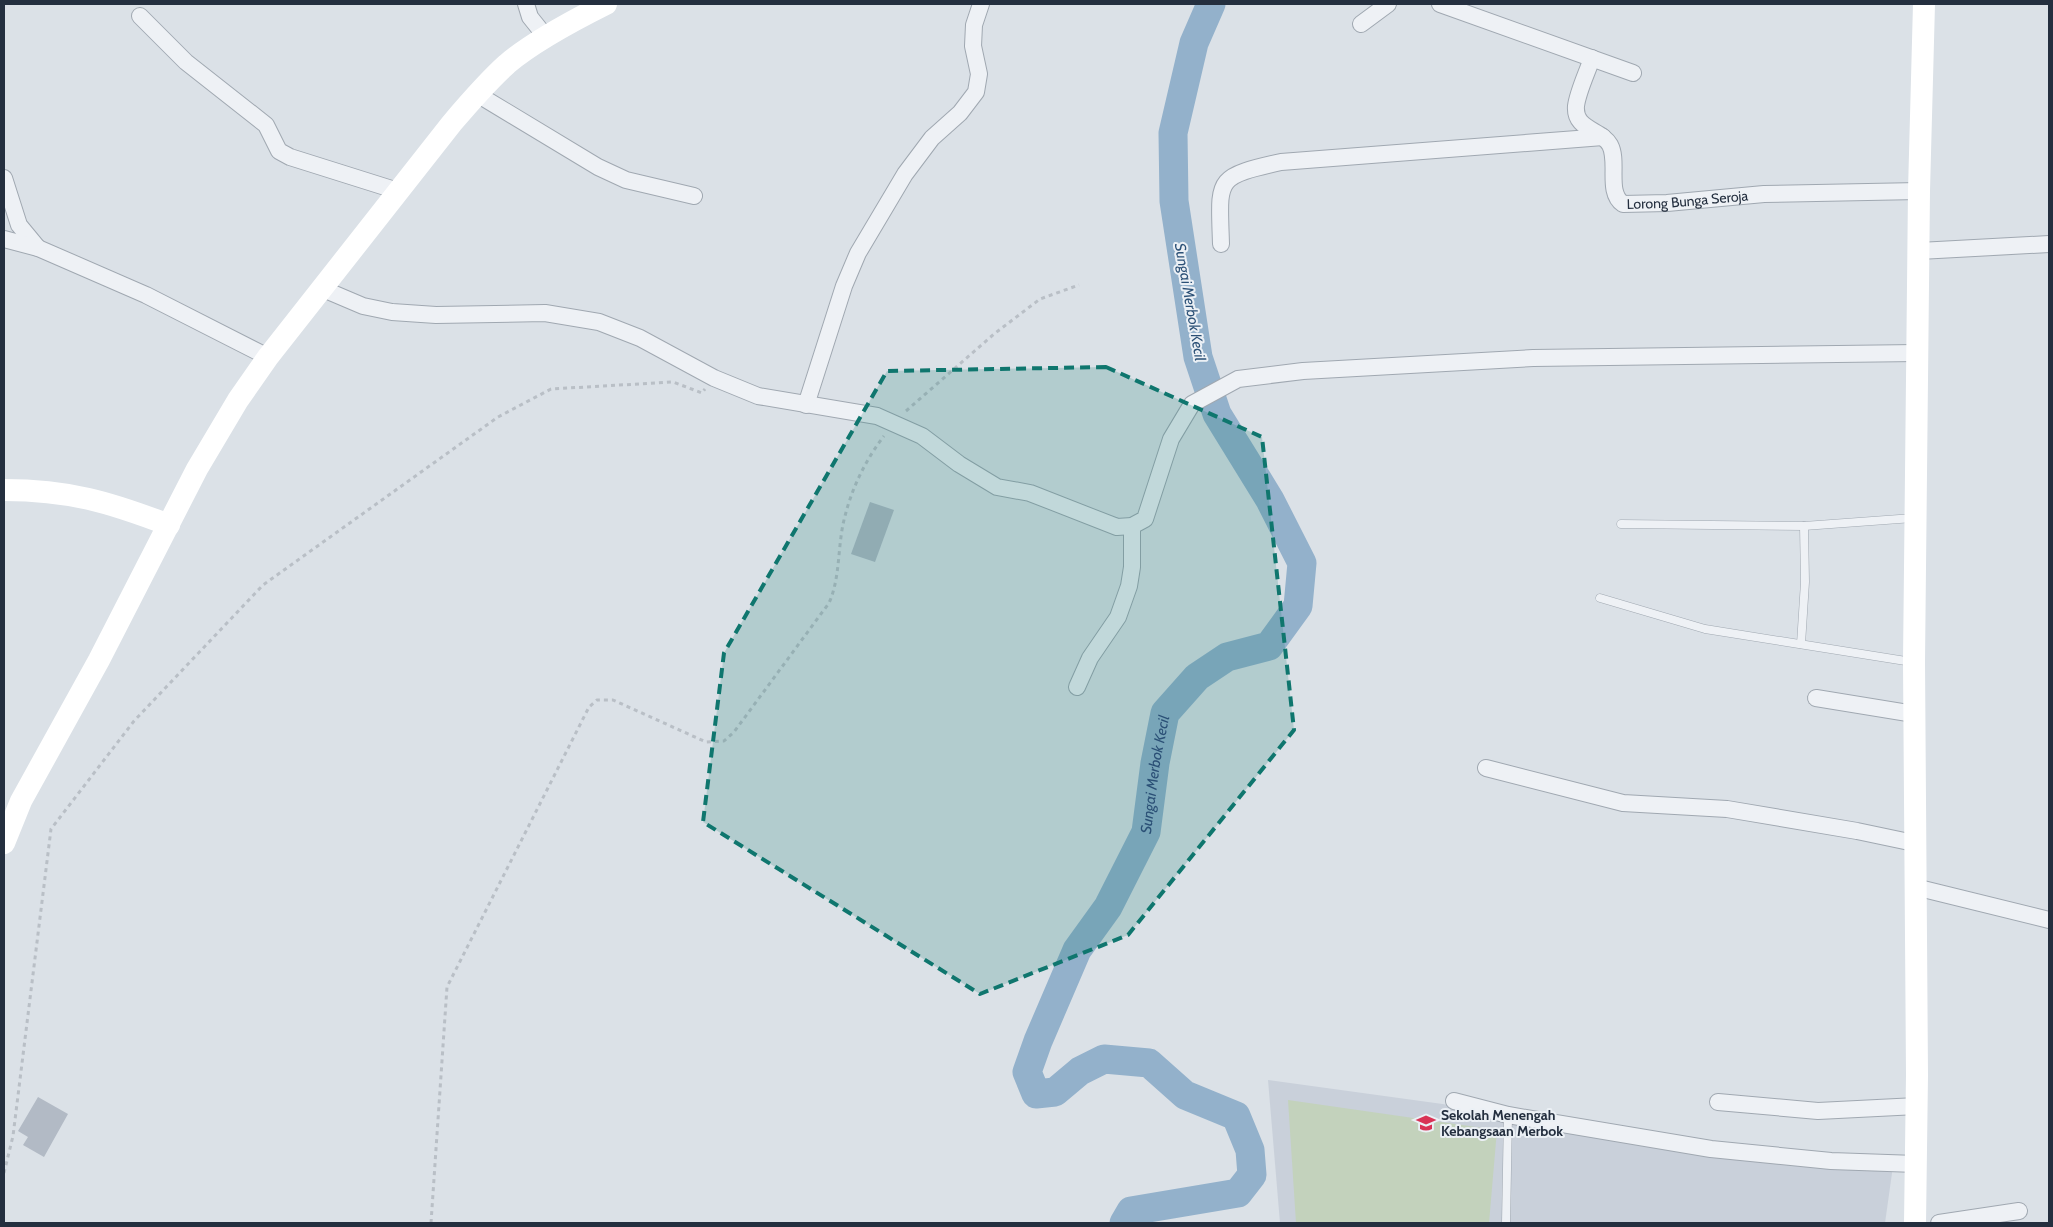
<svg xmlns="http://www.w3.org/2000/svg" width="2053" height="1227" font-family="Cabin,sans-serif">
<rect width="100%" height="100%" fill="#dbe1e7"/>
<polygon fill="#c9d0da" points="1268,1080 1893,1166 1885,1223 1280,1223"/>
<polygon fill="#c3d2bc" points="1288,1100 1497,1130 1489,1223 1296,1223"/>
<g fill="none" stroke-linecap="round" stroke-linejoin="round">
<path stroke="#93b1cb" stroke-width="29" id="s1" d="M1124,1223L1131,1211L1238,1193L1252,1175L1250,1150L1236,1116L1185,1095L1149,1063L1104,1059L1080,1071L1055,1092L1036,1094L1027,1072L1038,1041L1077,950L1108,907L1146,832L1155,763L1165,713L1197,677L1227,657L1269,646L1298,606L1302,563L1270,500L1217,414L1198,357L1174,201L1173,133L1194,43L1211,4"/>
</g>
<g fill="#b2bac5">
<polygon points="870,502 894,510 875,562 851,554"/>
<polygon points="38,1097 68,1114 44,1157 23,1145 28,1137 18,1131"/>
</g>
<g fill="none" stroke-linecap="round" stroke-linejoin="round">
<g stroke="#a0a8b1" stroke-width="9">
<g id="lane">
<polyline points="1621,524 1804,526"/>
<polyline points="1600,598 1705,629 1912,662"/>
<polyline points="1801,644 1805,582 1804,526 1913,518"/>
<polyline points="1506,1223 1508,1115"/>
</g>
</g>
<g stroke="#a0a8b1" stroke-width="18">
<g id="street">
<polyline points="526,4 530,17 546,37"/>
<polyline points="1440,4 1633,73"/>
<polyline points="140,16 186,62 266,125 279,151 290,157 398,191"/>
<polyline points="1361,24 1388,4"/>
<path id="s2" d="M1592,58C1587,73 1578,91 1576,106C1574,130 1601,129 1610,145C1619,162 1606,192 1623,204L1667,203L1764,194L1919,191"/>
<polyline points="477,94 598,167 626,180 694,196"/>
<polyline points="4,178 19,225 38,248"/>
<polyline points="4,239 38,248 146,295 268,357"/>
<path d="M1221,244C1219,178 1214,177 1281,162L1603,137"/>
<polyline points="1919,251 2049,244"/>
<polyline points="323,289 363,306 392,312 436,315 545,313 599,322 640,338 714,378 758,396 877,416 922,436 959,464 997,487 1030,493 1117,527 1132,526 1145,519 1171,439 1192,404 1238,379 1303,371 1533,358 1917,353"/>
<polyline points="806,405 844,286 858,253 905,174 932,138 960,113 976,92 979,74 973,46 974,25 981,4"/>
<polyline points="1077,687 1090,658 1118,617 1129,586 1132,567 1132,526"/>
<polyline points="1816,698 1914,714"/>
<polyline points="1486,768 1623,803 1727,809 1857,831 1914,843"/>
<polyline points="1915,887 2049,920"/>
<polyline points="1454,1101 1508,1115 1711,1149 1831,1161 1916,1164"/>
<polyline points="1718,1102 1818,1111 1917,1106"/>
<polyline points="1939,1223 2019,1211"/>
</g>
</g>
<g stroke="#b9bfc6" stroke-width="3" stroke-dasharray="4 4" stroke-linecap="butt">
<polyline points="906,411 994,334 1040,299 1079,285"/>
<polyline points="4,1173 13,1136 51,829 134,721 263,585 498,417 551,389 673,382 702,393 705,389"/>
<path d="M431,1223L447,987L589,707L597,700H613L706,742L724,741L734,732L829,603C841,576 837,545 845,516C852,488 866,459 884,436"/>
</g>
<use href="#lane" stroke="#eef1f5" stroke-width="8"/>
<use href="#street" stroke="#eef1f5" stroke-width="16"/>
<g stroke="#fff" stroke-width="22">
<path d="M4,490C69,490 109,502 169,525"/>
<path d="M4,843L21,801L99,660L197,469L238,400L268,357L452,123C469,103 487,82 507,64C534,41 574,20 606,4"/>
<polyline points="1915,1223 1917,1075 1914,662 1919,191 1924,4"/>
</g>
</g>
<path fill="#0f766e" fill-opacity="0.2" stroke="#0f766e" stroke-width="4" stroke-dasharray="10 6" stroke-linejoin="round" d="M1106,367L1262,437L1294,730L1128,935L980,994L703,822L724,653L887,371Z"/>
<defs>
<g id="school-bare" transform="scale(1.5)"><path d="M0-5L7-2L0 1L-7-2ZM-4 1L0 2.5L4 1V4Q0 6-4 4Z" fill="#d93355" stroke="#ebf0f5" stroke-width="2.5" paint-order="stroke"/></g>
</defs>
<g fill-rule="evenodd">
<use href="#school-bare" x="1426" y="1123"/>
</g>
<g text-anchor="middle" dominant-baseline="central" stroke-width="4" stroke-linejoin="round" paint-order="stroke">
<g font-size="14" fill="#242f3f" stroke="#ebf0f5">
<text stroke="none"><textPath href="#s2" startOffset="232">Lorong Bunga Seroja</textPath></text>
</g>
<g font-size="14" font-weight="bold" fill="#242f3f" stroke="#ebf0f5" text-anchor="start">
<text x="1441" y="1115">Sekolah Menengah<tspan x="1441" dy="16">Kebangsaan Merbok</tspan></text>
</g>
<g font-size="15" font-style="italic" fill="#2b5076" stroke="#ebf0f5">
<text transform="translate(1190 302) rotate(80)">Sungai Merbok Kecil</text>
<text stroke="none"><textPath href="#s1" startOffset="785">Sungai Merbok Kecil</textPath></text>
</g>
</g>
<rect width="2053" height="1227" fill="none" stroke="#242f3f" stroke-width="10"/>
</svg>
